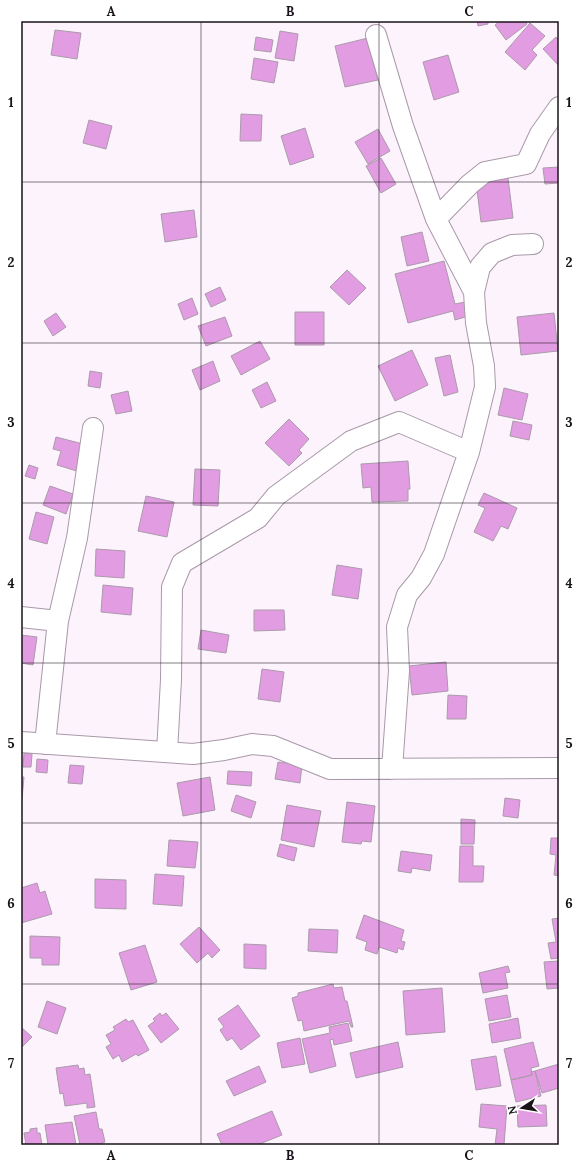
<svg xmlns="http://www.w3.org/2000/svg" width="580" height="1166" font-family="Lora,serif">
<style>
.building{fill:#e29ce1;stroke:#aa9baa}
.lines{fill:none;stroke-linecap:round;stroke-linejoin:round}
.street-casing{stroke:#a899a8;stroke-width:22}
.street{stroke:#fff;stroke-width:20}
.grid{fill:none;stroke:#191319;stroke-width:1;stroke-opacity:0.55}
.neatline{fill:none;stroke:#191319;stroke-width:1.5}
.grid-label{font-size:13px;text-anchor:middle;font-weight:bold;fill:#191319}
</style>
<rect width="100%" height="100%" fill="#fdf3fd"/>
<!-- building -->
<path class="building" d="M 477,21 L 488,21 L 488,24 L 478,26 Z
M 500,21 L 525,21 L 527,24 L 506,40 L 495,25 Z
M 530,23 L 545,36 L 532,50 L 537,55 L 525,70 L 505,52 Z
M 55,30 L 81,33 L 77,59 L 51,55 Z
M 280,31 L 298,34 L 294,61 L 275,58 Z
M 256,37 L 273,40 L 271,52 L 254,50 Z
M 556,37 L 559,40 L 559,66 L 543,49 Z
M 368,38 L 378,80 L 345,87 L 335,46 Z
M 448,55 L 459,92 L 434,100 L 423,62 Z
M 254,58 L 278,62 L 274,83 L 251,79 Z
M 241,114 L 262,115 L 261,141 L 240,141 Z
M 89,120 L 112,126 L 106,149 L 83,143 Z
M 305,128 L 314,157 L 290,165 L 281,136 Z
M 378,129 L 390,151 L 368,164 L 355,142 Z
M 381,158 L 396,184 L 381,193 L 366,166 Z
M 559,167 L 559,183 L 545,184 L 543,168 Z
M 508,178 L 513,218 L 481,222 L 476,182 Z
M 194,210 L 197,237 L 165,242 L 161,214 Z
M 422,232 L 429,261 L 407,266 L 401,237 Z
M 444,261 L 455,304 L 465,302 L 469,316 L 455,320 L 453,311 L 408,323 L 395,274 Z
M 347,270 L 366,288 L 349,305 L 330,287 Z
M 220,287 L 226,300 L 211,307 L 205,294 Z
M 192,298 L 198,314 L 184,320 L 178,304 Z
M 295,312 L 324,312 L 324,345 L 295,345 Z
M 56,313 L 66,327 L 53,336 L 44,321 Z
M 554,313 L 558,351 L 521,355 L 517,317 Z
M 225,317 L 232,336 L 206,346 L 198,326 Z
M 260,341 L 270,359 L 241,375 L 231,356 Z
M 412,350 L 428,385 L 395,401 L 378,366 Z
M 450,355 L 458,392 L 444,396 L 435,358 Z
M 213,361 L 220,381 L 200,390 L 192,370 Z
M 90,371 L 102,373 L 100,388 L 88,386 Z
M 267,382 L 276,401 L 261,408 L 252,390 Z
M 504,388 L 528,394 L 522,420 L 498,415 Z
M 128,391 L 132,411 L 116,414 L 111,395 Z
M 289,419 L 309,439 L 299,450 L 302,453 L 289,466 L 265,443 Z
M 513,421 L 532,425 L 529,440 L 510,436 Z
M 56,437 L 87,445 L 80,472 L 57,465 L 61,451 L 53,449 Z
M 408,461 L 410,489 L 408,489 L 408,501 L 372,502 L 371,487 L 363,488 L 361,464 Z
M 29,465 L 38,468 L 35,479 L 25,476 Z
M 195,469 L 220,470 L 218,506 L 193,505 Z
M 50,486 L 73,494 L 66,514 L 43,505 Z
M 484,493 L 517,508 L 508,529 L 501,526 L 493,541 L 474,532 L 485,508 L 478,505 Z
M 146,496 L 174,502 L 167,537 L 138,531 Z
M 36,512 L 54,517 L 47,544 L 29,539 Z
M 96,549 L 125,551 L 124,578 L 95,576 Z
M 337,565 L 362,569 L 358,599 L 332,595 Z
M 103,585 L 133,588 L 131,615 L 101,612 Z
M 254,610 L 284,610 L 285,630 L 254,631 Z
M 201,630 L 229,635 L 226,653 L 198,649 Z
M 21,635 L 37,637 L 33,665 L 21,663 Z
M 446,662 L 448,691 L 412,695 L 409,666 Z
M 262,669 L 284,672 L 280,702 L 258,699 Z
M 448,695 L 467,696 L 466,719 L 447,719 Z
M 24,753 L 32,754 L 31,767 L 23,767 Z
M 37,759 L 48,760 L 47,773 L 36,772 Z
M 278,762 L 302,765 L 300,783 L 275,779 Z
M 70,765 L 84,766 L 82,784 L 68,783 Z
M 228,771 L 252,772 L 251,786 L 227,784 Z
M 21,777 L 24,777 L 22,799 L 21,798 Z
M 210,777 L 215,810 L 183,816 L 177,783 Z
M 236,795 L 256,802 L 251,818 L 231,811 Z
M 505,798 L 520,800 L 518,818 L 503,816 Z
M 347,802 L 375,806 L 371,842 L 362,841 L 361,844 L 342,842 Z
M 287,805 L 321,811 L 314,847 L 281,840 Z
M 461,819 L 475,820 L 474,844 L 461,844 Z
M 551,838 L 559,838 L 559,876 L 554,875 L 556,855 L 550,854 Z
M 169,840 L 198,842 L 195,868 L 167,866 Z
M 280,844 L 297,848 L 294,861 L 277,856 Z
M 460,846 L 473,846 L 473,866 L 484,866 L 483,882 L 459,882 Z
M 401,851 L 432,855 L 430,871 L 412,868 L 411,873 L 398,871 Z
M 155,874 L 184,876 L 182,906 L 153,904 Z
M 95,879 L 126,880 L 126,909 L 95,908 Z
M 37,883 L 40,893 L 45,891 L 52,914 L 21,923 L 21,888 Z
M 364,915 L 404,930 L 401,941 L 405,942 L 403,950 L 398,948 L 397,953 L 379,947 L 377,954 L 365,950 L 367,942 L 356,938 Z
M 559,918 L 559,958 L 551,959 L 548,943 L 556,942 L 552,919 Z
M 199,927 L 220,950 L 212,958 L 208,953 L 197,963 L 180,944 Z
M 309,929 L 338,930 L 337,953 L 308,951 Z
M 30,936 L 60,937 L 59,965 L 42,965 L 42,958 L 30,958 Z
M 244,944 L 266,945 L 266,969 L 244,968 Z
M 145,945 L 157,982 L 131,990 L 119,953 Z
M 559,961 L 559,988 L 547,989 L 544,962 Z
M 508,966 L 510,972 L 505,973 L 508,988 L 483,993 L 479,973 Z
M 333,984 L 334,988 L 342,987 L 345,1001 L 347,1001 L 353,1027 L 351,1027 L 349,1021 L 304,1031 L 302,1020 L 298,1021 L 292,998 L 298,996 L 298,993 Z
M 442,988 L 445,1032 L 406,1035 L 403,991 Z
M 507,995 L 511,1017 L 489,1021 L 485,999 Z
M 47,1001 L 66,1008 L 57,1034 L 38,1027 Z
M 238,1005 L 260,1036 L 241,1050 L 232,1038 L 227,1041 L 220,1030 L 224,1027 L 218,1019 Z
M 160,1013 L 162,1016 L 166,1013 L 179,1029 L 161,1043 L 148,1026 L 155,1021 L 153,1019 Z
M 518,1018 L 521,1038 L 492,1043 L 489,1024 Z
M 126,1019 L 128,1022 L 133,1020 L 149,1050 L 138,1056 L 136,1054 L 122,1062 L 119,1055 L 113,1059 L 106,1047 L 111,1044 L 106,1035 L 115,1030 L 113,1027 Z
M 348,1023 L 352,1041 L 334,1045 L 333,1039 L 330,1040 L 336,1066 L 310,1073 L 302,1039 L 330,1033 L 329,1027 Z
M 21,1027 L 32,1037 L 21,1048 Z
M 300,1038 L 305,1064 L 282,1068 L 277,1043 Z
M 398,1042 L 403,1067 L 356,1078 L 350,1053 Z
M 533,1042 L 539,1066 L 531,1068 L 532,1075 L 511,1080 L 504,1049 Z
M 496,1056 L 501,1086 L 476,1090 L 471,1060 Z
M 559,1064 L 559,1088 L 542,1093 L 535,1071 Z
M 78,1065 L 79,1069 L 84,1068 L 85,1075 L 90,1074 L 95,1107 L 87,1108 L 87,1103 L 65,1106 L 63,1093 L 60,1094 L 56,1068 Z
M 259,1066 L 266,1082 L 234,1096 L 226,1081 Z
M 535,1071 L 541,1096 L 516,1102 L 511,1080 L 532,1075 L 531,1072 Z
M 481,1104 L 507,1106 L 504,1145 L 495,1145 L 497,1129 L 479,1127 Z
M 546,1105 L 547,1126 L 518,1127 L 517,1106 Z
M 272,1111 L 282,1135 L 257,1145 L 222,1145 L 217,1134 Z
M 96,1112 L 99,1129 L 102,1129 L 105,1142 L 101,1143 L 102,1145 L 80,1145 L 74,1116 Z
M 72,1122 L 76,1145 L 48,1145 L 45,1125 Z
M 37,1128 L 37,1133 L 40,1133 L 42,1145 L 26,1145 L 24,1133 L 30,1132 L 30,1129 Z"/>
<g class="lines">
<defs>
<path id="street" d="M 376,35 L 403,126 L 436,219 L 474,292
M 436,219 L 470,184 L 485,172 L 526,164 L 540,134 L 559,107
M 21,617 L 58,621
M 21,742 L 193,754 L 224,750 L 252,744 L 273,746 L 330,769 L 559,768
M 45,744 L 58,621 L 77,538 L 93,428
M 167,752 L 171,680 L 172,587 L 182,563 L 258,518 L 276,496 L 351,441 L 399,422 L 469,452
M 392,769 L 399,671 L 397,627 L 407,595 L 421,578 L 434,554 L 469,452 L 485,387 L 484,366 L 476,323 L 474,292 L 480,267 L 492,253 L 512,245 L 533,244"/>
</defs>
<!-- street casing -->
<use href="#street" class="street-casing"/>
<!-- street -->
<use href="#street" class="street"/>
</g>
<!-- grid -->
<path class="grid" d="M 201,21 L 201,1145M 379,21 L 379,1145M 21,182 L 559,182M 21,343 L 559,343M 21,503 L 559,503M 21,663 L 559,663M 21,823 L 559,823M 21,984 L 559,984"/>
<!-- border -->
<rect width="580" height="1166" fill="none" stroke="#ffffff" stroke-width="44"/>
<!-- north arrow -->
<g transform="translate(522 1108) rotate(258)" stroke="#ffffff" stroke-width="3" paint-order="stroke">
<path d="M0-3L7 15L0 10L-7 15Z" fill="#191319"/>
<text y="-6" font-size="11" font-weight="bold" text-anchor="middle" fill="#191319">N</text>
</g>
<rect x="22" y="22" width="536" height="1122" class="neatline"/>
<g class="grid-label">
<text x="111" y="16">A</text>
<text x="290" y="16">B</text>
<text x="469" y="16">C</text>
<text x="11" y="107">1</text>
<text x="569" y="107">1</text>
<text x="11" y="267">2</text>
<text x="569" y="267">2</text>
<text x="11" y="427">3</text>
<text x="569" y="427">3</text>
<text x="11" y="588">4</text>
<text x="569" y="588">4</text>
<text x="11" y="748">5</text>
<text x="569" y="748">5</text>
<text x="11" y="908">6</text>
<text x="569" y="908">6</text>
<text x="11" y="1068">7</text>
<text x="569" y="1068">7</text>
<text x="111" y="1160">A</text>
<text x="290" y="1160">B</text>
<text x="469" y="1160">C</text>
</g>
</svg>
